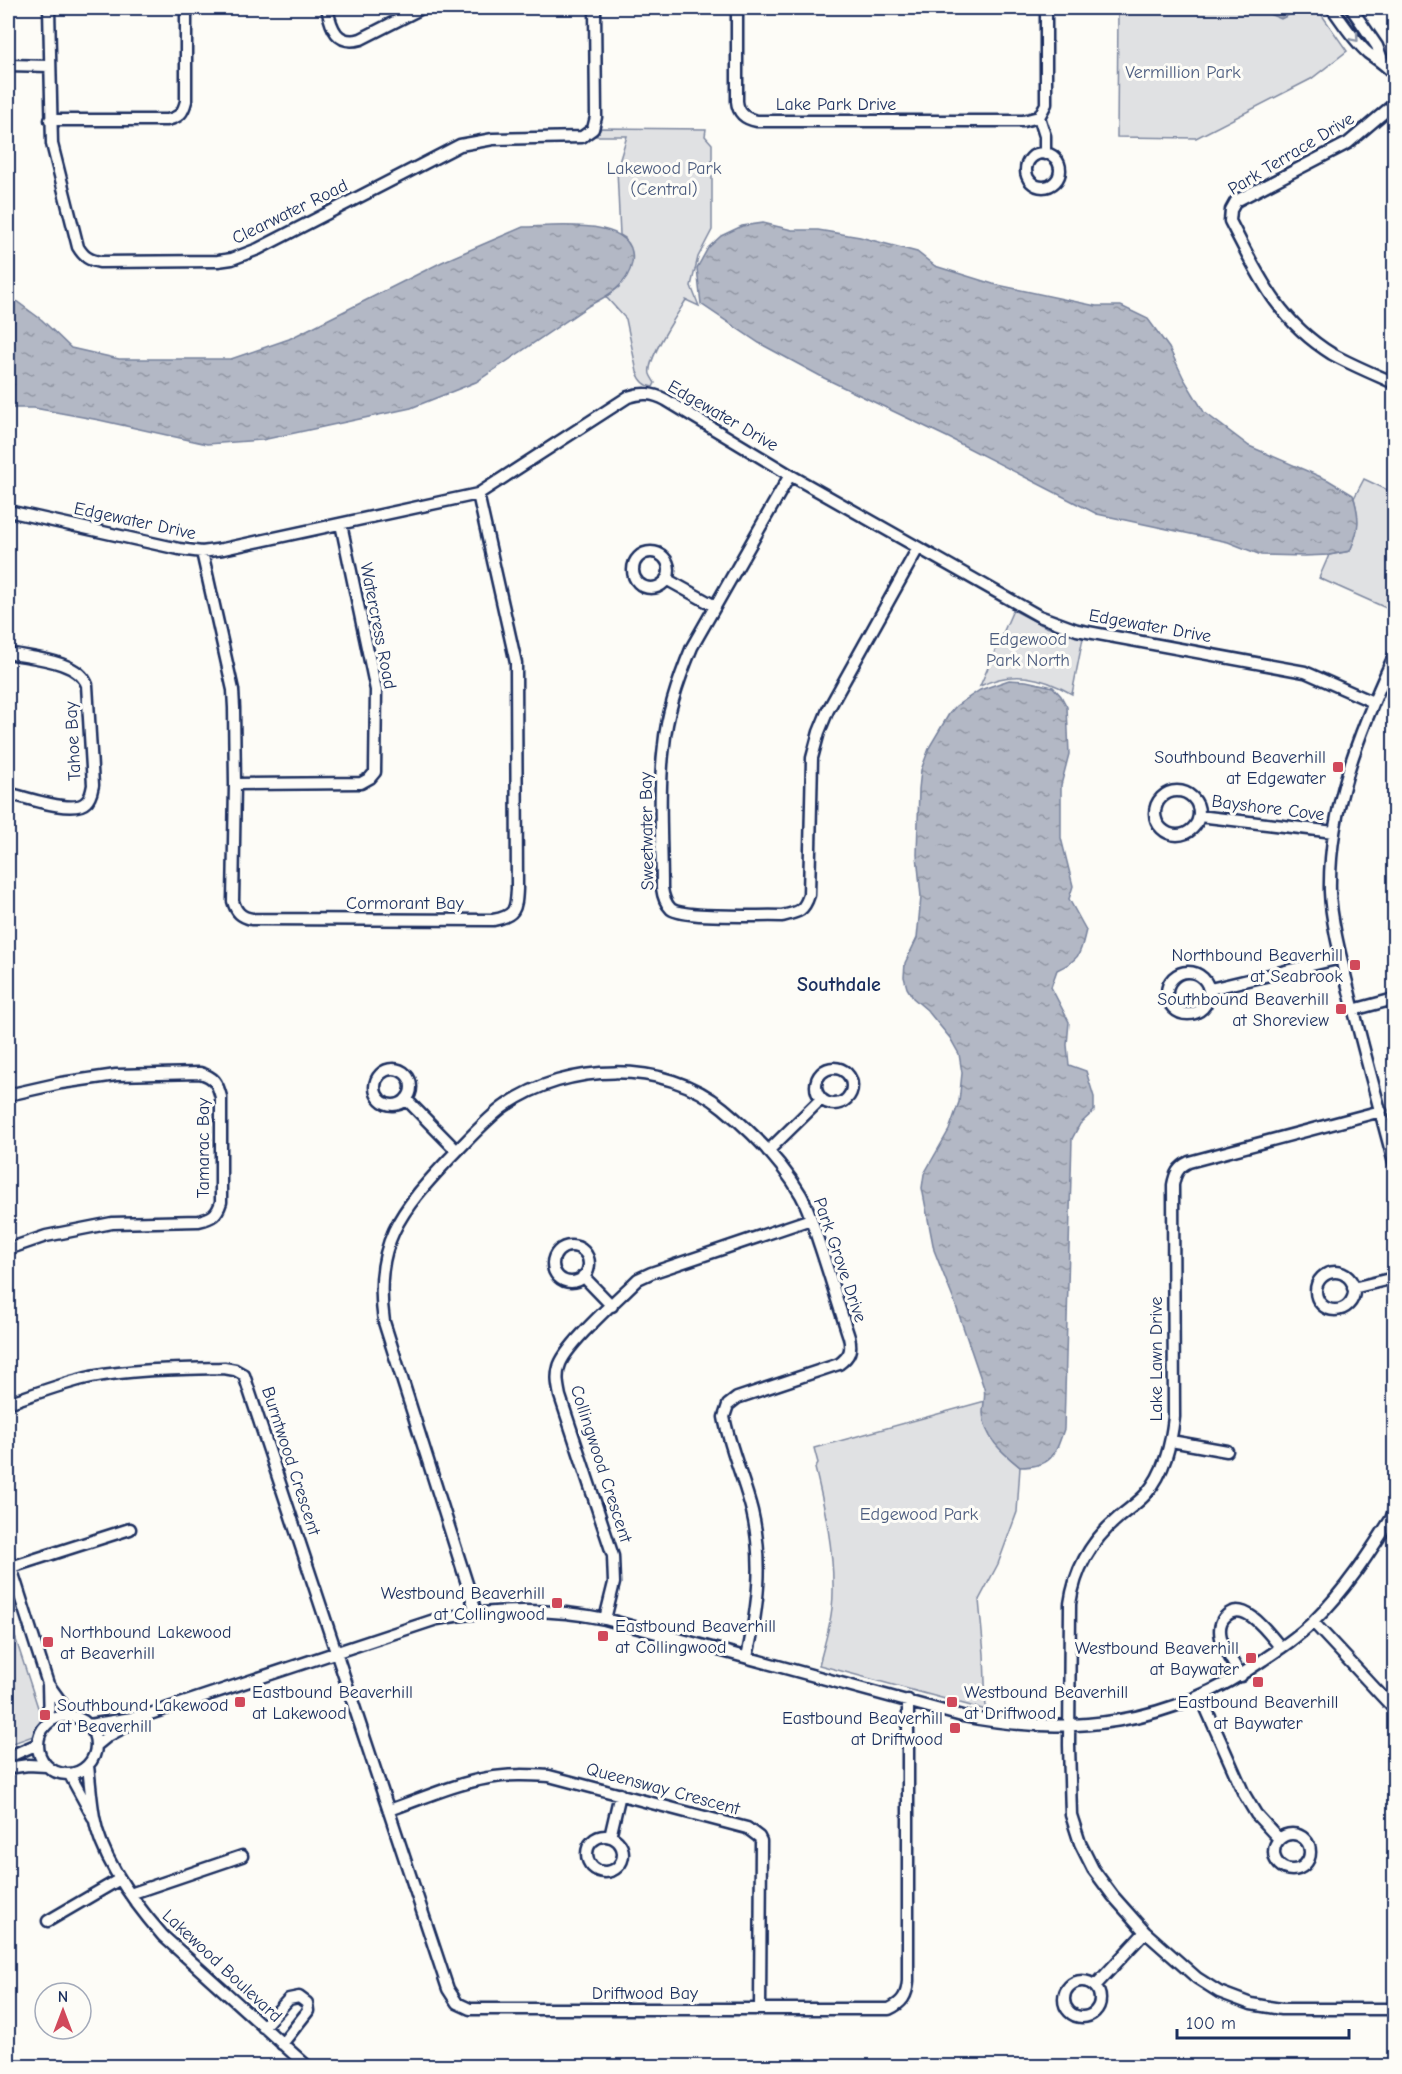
<svg xmlns="http://www.w3.org/2000/svg" width="1402" height="2074" font-family="'Comic Neue',sans-serif">
<style>
.park{fill:#e0e1e3;stroke:#7e88a0;stroke-width:1.5}
.water{fill:url(#water-ripples);stroke:#76819c;stroke-width:1.5}
.lines{fill:none;stroke-linecap:round;stroke-linejoin:round}
.minor-casing{stroke:#1b2f5e;stroke-width:15}
.minor{stroke:#fdfcf7;stroke-width:10}
.oneway{stroke:#8c96aa}
.poi-dot{fill:#d1495b;stroke:#fdfcf7;stroke-width:2}
.labels{text-anchor:middle;dominant-baseline:central;stroke-width:6;stroke-linejoin:round;paint-order:stroke}
.park-label{font-size:18px;fill:#4c5c7f;stroke:#fdfcf7}
.street-label{font-size:18px;fill:#1b2f5e;stroke:#fdfcf7}
.poi-label{font-size:18px;fill:#1b2f5e;stroke:#fdfcf7;text-anchor:end}
.neighbourhood-label{font-size:20px;font-weight:bold;fill:#1b2f5e;stroke:#fdfcf7}
</style>
<defs>
<pattern id="water-ripples" width="26" height="14" patternUnits="userSpaceOnUse" patternTransform="scale(1.5)"><rect width="26" height="14" fill="#b3b8c5"/><path d="M2 4q2-2 4 0t4 0M15 11q2-2 4 0t4 0" fill="none" stroke="#9196a3"/></pattern>
</defs>
<rect width="100%" height="100%" fill="#fdfcf7"/>
<filter id="ink" filterUnits="userSpaceOnUse"><feTurbulence type="fractalNoise" baseFrequency=".0167" numOctaves="2"/><feDisplacementMap in="SourceGraphic" scale="12" xChannelSelector="R" yChannelSelector="G"/><feConvolveMatrix kernelMatrix="1 2 1 2 8 2 1 2 1" color-interpolation-filters="sRGB"/></filter>
<g filter="url(#ink)">
<!-- park -->
<path class="park" d="M 1118,8 L 1317,8 L 1347,51 L 1311,79 L 1196,138 L 1117,137 Z
M 601,128 L 706,129 L 705,136 L 712,144 L 712,230 L 698,257 L 691,286 L 699,306 L 686,300 C 678,313 646,360 650,374 C 651,377 653,380 655,383 L 653,387 C 644,386 640,380 637,372 L 626,319 L 606,297 L 619,287 L 625,238 L 620,235 L 617,169 L 627,136 L 596,136 Z
M 1364,479 L 1394,493 L 1393,611 L 1319,578 L 1329,555 L 1350,551 C 1358,531 1360,519 1354,498 Z
M 1013,610 L 1046,627 L 1083,638 L 1072,694 C 1041,676 1013,670 980,686 Z
M 985,1401 C 981,1432 998,1449 1020,1467 L 1017,1512 L 998,1564 L 979,1600 L 984,1654 L 986,1710 L 819,1665 C 825,1642 833,1617 833,1592 C 834,1550 825,1509 815,1468 L 818,1463 L 814,1448 Z
M 8,1615 L 42,1720 L 33,1736 L 8,1745 Z"/>
<!-- water -->
<path class="water" d="M 1267,8 L 1293,8 L 1289,15 L 1281,19 L 1269,14 Z
M 763,223 L 792,230 L 818,230 L 860,237 L 917,252 L 935,266 L 993,284 L 1096,306 L 1121,306 L 1148,319 L 1169,348 L 1184,379 L 1204,412 L 1249,446 L 1328,480 L 1353,495 C 1360,518 1360,528 1350,551 L 1329,555 L 1304,556 L 1261,555 L 1228,542 L 1097,514 L 949,438 L 824,378 L 759,343 L 701,304 L 697,268 L 708,248 L 721,236 L 742,226 Z
M 523,227 C 552,227 640,215 632,263 C 628,285 608,296 590,305 L 476,382 L 411,408 L 262,440 L 207,444 L 99,420 L 34,408 L 8,408 L 8,295 L 42,320 L 71,348 L 119,359 L 231,359 L 289,339 L 442,262 Z
M 1009,680 L 1026,681 L 1053,687 L 1061,696 L 1067,707 L 1069,754 L 1061,785 L 1061,838 L 1073,886 L 1069,899 L 1086,930 C 1080,954 1081,959 1057,970 L 1051,987 L 1069,1022 L 1067,1045 L 1069,1065 L 1086,1071 L 1094,1097 L 1094,1111 L 1080,1124 L 1072,1139 L 1064,1429 C 1055,1456 1051,1467 1020,1467 C 1003,1453 984,1438 983,1413 C 983,1404 986,1397 984,1388 L 956,1306 L 934,1250 L 922,1188 L 924,1174 L 949,1130 L 959,1102 L 962,1073 L 959,1054 L 950,1038 L 927,1010 L 913,998 L 907,988 L 904,977 L 905,963 L 917,938 L 921,897 L 917,855 L 919,789 L 921,770 L 930,746 L 949,714 L 956,706 L 980,690 Z"/>
<g class="lines">
<defs>
<path id="minor" d="M 49,8 L 52,144 L 78,247 C 84,257 89,260 100,262 L 218,261 L 232,259 L 258,249 L 460,145 L 493,139 L 582,137 L 593,129 L 596,117 L 595,8
M 327,8 C 331,28 337,46 361,39 L 422,8
M 737,8 L 737,101 C 738,113 745,119 757,121 L 1023,121 L 1039,117 L 1046,104 L 1046,8
M 1332,8 C 1343,23 1354,41 1368,53 C 1378,60 1386,65 1394,74
M 1351,8 L 1377,46 L 1383,62
M 8,65 L 50,66
M 1394,104 L 1348,143 L 1236,201 L 1231,210 L 1230,221 C 1258,275 1278,321 1332,354 C 1352,365 1374,374 1394,383
M 1039,117 L 1045,136 L 1045,154
M 50,120 L 167,120 C 180,117 183,113 186,101 L 186,8
M1026 170a17 17 0 1 1 34 0a17 17 0 1 1-34 0Z
M 790,475 L 692,647 C 679,678 667,711 664,745 C 658,792 662,841 662,888 C 663,896 665,903 671,909 C 684,919 762,915 782,916 C 799,912 804,911 809,895 L 812,758 L 819,732 L 828,710 L 918,548
M 8,511 L 179,549 L 202,552 L 223,549 L 478,494 L 628,397 C 642,392 653,393 666,400 L 790,475 L 1039,616 L 1077,630 L 1305,672 L 1373,702
M 202,552 L 233,690 L 234,708 L 235,784 L 233,901 C 236,912 241,917 252,919 L 493,920 C 515,916 516,910 517,889 L 516,663 L 478,494
M633 570a18 18 0 1 1 36 0a18 18 0 1 1-36 0Z
M 666,579 L 715,606
M 8,653 C 31,658 78,660 87,685 L 93,785 C 92,790 91,798 86,802 C 74,815 24,797 8,793
M 1394,656 C 1360,730 1328,809 1330,892 C 1331,921 1342,962 1349,991 C 1363,1048 1379,1106 1394,1163
M 235,784 L 361,783 L 370,778 L 375,772 L 376,690 L 341,524
M1155 813a22 22 0 1 1 44 0a22 22 0 1 1-44 0Z
M 1199,816 L 1334,832
M1167 993a21 21 0 1 1 42 0a21 21 0 1 1-42 0Z
M 1210,989 L 1341,958
M 1353,1010 L 1394,999
M816 1086a18 18 0 1 1 36 0a18 18 0 1 1-36 0Z
M375 1087a18 18 0 1 1 36 0a18 18 0 1 1-36 0Z
M 8,1095 L 61,1083 L 116,1075 L 200,1073 C 214,1077 217,1082 221,1097 L 221,1202 C 217,1215 212,1218 199,1221 L 112,1223 L 46,1236 L 8,1249
M 406,1099 L 457,1151
M 1381,1111 L 1189,1162 C 1178,1167 1175,1174 1173,1185 L 1174,1417 C 1171,1444 1165,1472 1146,1494 C 1138,1503 1127,1510 1118,1518 C 1091,1541 1075,1568 1070,1604 L 1069,1745 L 1071,1815 L 1080,1843 L 1093,1869 L 1113,1896 L 1145,1932 L 1197,1978 L 1219,1992 L 1251,2004 L 1281,2009 L 1394,2009
M 768,1151 L 821,1099
M553 1264a18 18 0 1 1 36 0a18 18 0 1 1-36 0Z
M1316 1291a19 19 0 1 1 38 0a19 19 0 1 1-38 0Z
M 583,1276 L 612,1306
M 1353,1288 L 1394,1278
M 8,1403 C 35,1394 63,1383 91,1377 C 135,1369 179,1369 224,1368 L 235,1370 L 244,1375 L 448,1989 L 457,2003 L 470,2009 L 889,2009 C 902,2003 907,1996 908,1981 L 908,1700
M 1171,1441 L 1227,1451
M 8,1558 L 48,1684 L 49,1722
M 11,1567 L 130,1529
M 476,1612 L 384,1322 C 373,1244 400,1211 450,1158 C 465,1143 489,1116 506,1105 C 567,1063 664,1059 723,1108 C 752,1132 782,1162 801,1195 C 810,1211 814,1229 820,1246 C 830,1276 839,1307 849,1337 C 852,1350 850,1356 839,1364 L 737,1398 L 728,1405 L 724,1417 C 730,1449 744,1479 752,1511 C 764,1562 758,1607 747,1657
M 605,1619 L 614,1583 L 613,1556 L 560,1396 C 558,1386 556,1377 559,1367 C 564,1346 620,1297 638,1279 L 651,1273 L 811,1219
M 1313,1622 L 1394,1709
M 1241,1676 C 1234,1664 1225,1651 1221,1638 C 1219,1630 1220,1621 1226,1616 C 1245,1598 1270,1635 1281,1648
M 48,1684 L 71,1716
M 1201,1697 L 1244,1794 L 1256,1814 L 1279,1839
M38 1745a29 29 0 1 1 58 0a29 29 0 1 1-58 0Z
M 89,1725 L 144,1716 L 437,1619 C 494,1609 548,1607 605,1619 L 962,1716 C 1071,1737 1171,1725 1263,1660 C 1281,1648 1299,1636 1314,1621 C 1345,1591 1368,1555 1391,1519 L 1394,1510
M 97,1745 L 108,1736 L 136,1721
M 8,1757 L 38,1744
M 88,1766 C 90,1783 91,1800 94,1817 C 101,1858 136,1905 163,1936 L 307,2066
M 8,1768 L 28,1765 L 46,1766
M 70,1775 L 93,1817
M 389,1810 C 421,1799 454,1784 488,1778 C 508,1774 529,1775 549,1776 L 747,1828 L 759,1837 L 761,1841 L 760,2009
M1274 1852a18 18 0 1 1 36 0a18 18 0 1 1-36 0Z
M587 1854a18 18 0 1 1 36 0a18 18 0 1 1-36 0Z
M 610,1837 L 620,1794
M 130,1894 L 242,1856
M 48,1921 L 120,1879
M1064 1999a18 18 0 1 1 36 0a18 18 0 1 1-36 0Z
M 1095,1986 L 1145,1932
M 263,2027 L 289,1999 L 299,1997 L 307,2003 L 308,2011 L 282,2044"/>
</defs>
<!-- minor casing -->
<use href="#minor" class="minor-casing"/>
<!-- minor -->
<use href="#minor" class="minor"/>
</g>
<!-- one-way arrows -->
<defs><path id="oneway-chevron" d="M-2-3.5L2.5 0L-2 3.5" fill="none" stroke-width="1.6" stroke-linecap="round" stroke-linejoin="round" transform="scale(1.5)"/></defs>
<use class="oneway" href="#oneway-chevron" transform="translate(1355 38) rotate(49)"/>
</g>
<!-- markers -->
<g class="poi-dot">
<rect x="1332" y="761" width="12" height="12" rx="3"/>
<rect x="1349" y="959" width="12" height="12" rx="3"/>
<rect x="1335" y="1003" width="12" height="12" rx="3"/>
<rect x="551" y="1597" width="12" height="12" rx="3"/>
<rect x="597" y="1630" width="12" height="12" rx="3"/>
<rect x="42" y="1636" width="12" height="12" rx="3"/>
<rect x="1245" y="1652" width="12" height="12" rx="3"/>
<rect x="1252" y="1676" width="12" height="12" rx="3"/>
<rect x="234" y="1696" width="12" height="12" rx="3"/>
<rect x="946" y="1696" width="12" height="12" rx="3"/>
<rect x="39" y="1709" width="12" height="12" rx="3"/>
<rect x="949" y="1722" width="12" height="12" rx="3"/>
</g>
<g class="labels">
<!-- park labels -->
<g class="park-label">
<text x="1183" y="72">Vermillion Park</text>
<text x="664" y="168">Lakewood Park<tspan x="664" dy="21">(Central)</tspan></text>
<text x="1028" y="639">Edgewood<tspan x="1028" dy="21">Park North</tspan></text>
<text x="919" y="1514">Edgewood Park</text>
</g>
<!-- street labels -->
<g class="street-label">
<text x="836" y="104">Lake Park Drive</text>
<text transform="translate(1291 154) rotate(-31)">Park Terrace Drive</text>
<text transform="translate(290 212) rotate(-26)">Clearwater Road</text>
<text transform="translate(723 416) rotate(30)">Edgewater Drive</text>
<text transform="translate(135 521) rotate(12)">Edgewater Drive</text>
<text transform="translate(378 626) rotate(79)">Watercress Road</text>
<text transform="translate(1150 626) rotate(10)">Edgewater Drive</text>
<text transform="translate(73 741) rotate(-93)">Tahoe Bay</text>
<text transform="translate(1268 808) rotate(7)">Bayshore Cove</text>
<text transform="translate(647 831) rotate(-91)">Sweetwater Bay</text>
<text x="405" y="903">Cormorant Bay</text>
<text transform="translate(203 1148) rotate(-90)">Tamarac Bay</text>
<text transform="translate(840 1260) rotate(71)">Park Grove Drive</text>
<text transform="translate(1156 1359) rotate(-90)">Lake Lawn Drive</text>
<text transform="translate(291 1461) rotate(72)">Burntwood Crescent</text>
<text transform="translate(601 1464) rotate(72)">Collingwood Crescent</text>
<text transform="translate(663 1789) rotate(15)">Queensway Crescent</text>
<text transform="translate(222 1966) rotate(43)">Lakewood Boulevard</text>
<text x="645" y="1993">Driftwood Bay</text>
</g>
<!-- poi labels -->
<g class="poi-label">
<text x="1326" y="757">Southbound Beaverhill<tspan x="1326" dy="21">at Edgewater</tspan></text>
<text x="1343" y="955">Northbound Beaverhill<tspan x="1343" dy="21">at Seabrook</tspan></text>
<text x="1329" y="999">Southbound Beaverhill<tspan x="1329" dy="21">at Shoreview</tspan></text>
<text x="545" y="1593">Westbound Beaverhill<tspan x="545" dy="21">at Collingwood</tspan></text>
<text x="615" y="1626" text-anchor="start">Eastbound Beaverhill<tspan x="615" dy="21">at Collingwood</tspan></text>
<text x="60" y="1632" text-anchor="start">Northbound Lakewood<tspan x="60" dy="21">at Beaverhill</tspan></text>
<text x="1239" y="1648">Westbound Beaverhill<tspan x="1239" dy="21">at Baywater</tspan></text>
<text x="252" y="1692" text-anchor="start">Eastbound Beaverhill<tspan x="252" dy="21">at Lakewood</tspan></text>
<text x="964" y="1692" text-anchor="start">Westbound Beaverhill<tspan x="964" dy="21">at Driftwood</tspan></text>
<text x="1258" y="1702" text-anchor="middle">Eastbound Beaverhill<tspan x="1258" dy="21">at Baywater</tspan></text>
<text x="57" y="1705" text-anchor="start">Southbound Lakewood<tspan x="57" dy="21">at Beaverhill</tspan></text>
<text x="943" y="1718">Eastbound Beaverhill<tspan x="943" dy="21">at Driftwood</tspan></text>
</g>
<!-- neighbourhood labels -->
<g class="neighbourhood-label">
<text x="839" y="984">Southdale</text>
</g>
</g>
<!-- margin -->
<rect width="1402" height="2074" fill="none" stroke="#fdfcf7" stroke-width="30"/>
<rect x="15" y="15" width="1372" height="2044" fill="none" stroke="#1b2f5e" stroke-width="2" filter="url(#ink)"/>
<!-- north arrow -->
<g transform="translate(63 2011)"><circle r="28" fill="#fdfcf7" stroke="#a3aaba" stroke-width="1.5"/>
<path d="M0-4.5L10 22L0 15L-10 22Z" fill="#d1495b"/>
<text y="-9" font-size="16" font-weight="bold" text-anchor="middle" fill="#1b2f5e">N</text>
</g>
<!-- scale -->
<path d="M1177 2029v9h172v-9" fill="none" stroke="#1b2f5e" stroke-width="3"/>
<text x="1186" y="2029" font-size="18" fill="#1b2f5e" stroke="#fdfcf7" stroke-width="4.5" paint-order="stroke">100 m</text>
</svg>
